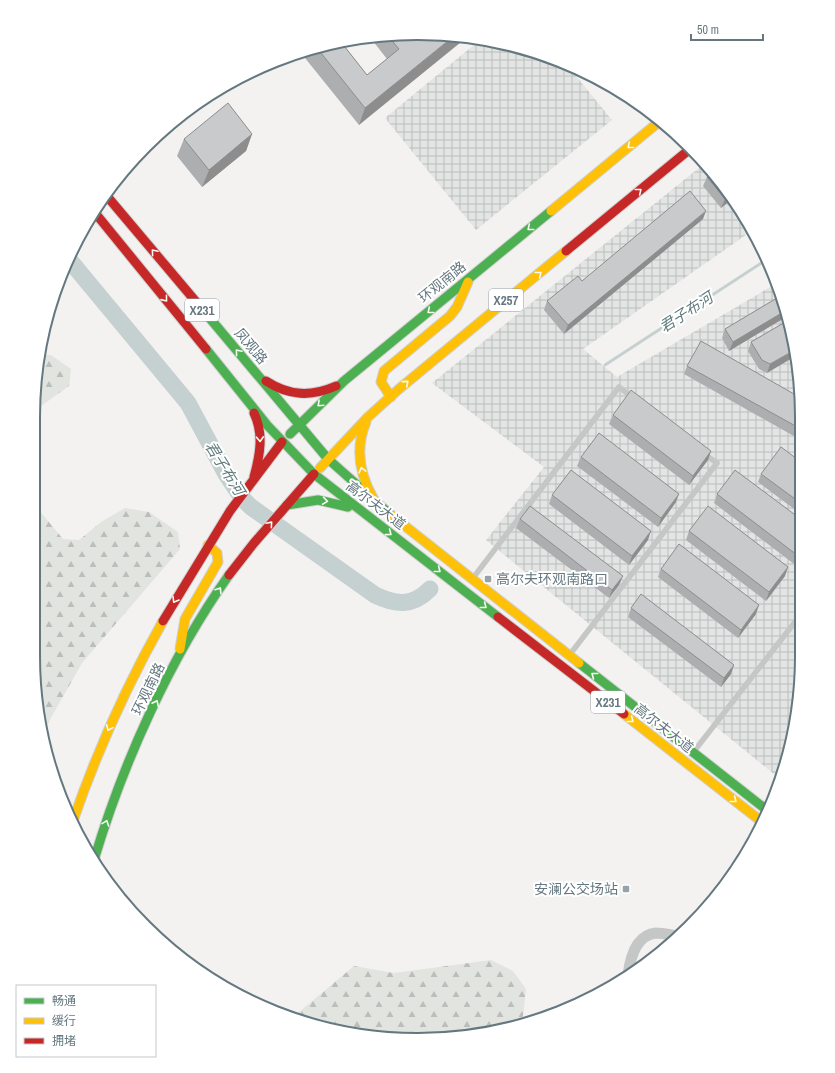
<svg xmlns="http://www.w3.org/2000/svg" width="835" height="1073" font-family="'Archivo Narrow','Noto Sans SC',sans-serif">
<style>
.industrial{fill:url(#industrial-grid)}
.forest{fill:url(#forest-firs)}
.lines{fill:none;stroke-linecap:round;stroke-linejoin:round}
.stream{stroke:#c5d0d0;stroke-width:3}
.river{stroke:#c5d0d0;stroke-width:17}
.fast-casing{stroke:#cecfcf;stroke-width:11}
.slow-casing{stroke:#cecfcf;stroke-width:11}
.jam-casing{stroke:#cecfcf;stroke-width:11}
.lane{stroke:#c5c7c7;stroke-width:5.5}
.street{stroke:#c5c7c7;stroke-width:11}
.fast{stroke:#4caf50;stroke-width:9}
.slow{stroke:#ffc107;stroke-width:9}
.jam{stroke:#c62828;stroke-width:9}
.wall{fill:#adaeaf}
.shaded-wall{fill:#8d8d8e}
.building{fill:#c9cacb;stroke:#8d8d8e}
.oneway{stroke:#f6fbf6}
.poi-dot{fill:#97a3a8;stroke:#fff;stroke-width:1.5}
.labels{text-anchor:middle;dominant-baseline:central;stroke-width:4;stroke-linejoin:round;paint-order:stroke}
.shield{fill:#fff;stroke:#93a0a6;stroke-width:1}
.shield-label{font-size:13px;font-weight:bold;fill:#657880}
.street-label{font-size:14px;fill:#657880;stroke:#fff}
.poi-label{font-size:14px;fill:#657880;stroke:#fff;text-anchor:start}
.water-label{font-size:15px;font-style:italic;fill:#607b7d;stroke:#fff}
.rim{fill:none;stroke:#657880;stroke-width:2}
</style>
<defs>
<pattern id="industrial-grid" width="8" height="8" patternUnits="userSpaceOnUse"><rect width="8" height="8" fill="#e3e4e4"/><path d="M0 4h8M4 0v8" fill="none" stroke="#bcbebe"/></pattern>
<pattern id="forest-firs" width="22" height="20" patternUnits="userSpaceOnUse"><rect width="22" height="20" fill="#e2e4df"/><path d="M5 1l3.5 6h-7zM16 11l3.5 6h-7z" fill="#bbbeba"/></pattern>
</defs>
<rect width="100%" height="100%" fill="#f3f2f1"/>
<!-- industrial -->
<path class="industrial" d="M 480,40 L 517,46 L 567,65 L 612,120 L 476,230 L 385,118 Z
M 705,163 L 753,230 L 583,349 L 617,377 L 777,283 L 782,294 L 801,392 L 802,656 L 795,730 L 780,779 L 486,540 L 544,467 L 432,383 Z"/>
<!-- forest -->
<path class="forest" d="M 41,354 L 51,355 L 71,369 L 69,386 L 34,411 L 34,393 Z
M 33,499 L 43,515 L 63,539 L 79,540 L 101,522 L 125,508 L 149,512 L 178,532 L 180,549 L 82,663 L 43,732 L 33,655 Z
M 491,960 L 513,971 L 526,989 L 523,1016 L 517,1027 L 418,1040 L 318,1027 L 293,1017 L 354,966 L 394,973 Z"/>
<g class="lines">
<!-- stream -->
<path class="stream" d="M 605,365 L 766,260"/>
<!-- river -->
<path class="river" d="M 71,262 L 188,403 L 226,474 L 242,498 L 251,507 L 375,595 C 396,605 412,607 430,589"/>
<defs>
<path id="fast" d="M 208,316 L 328,459 L 391,515
M 206,349 L 267,425 L 314,474 L 498,617
M 290,434 L 344,381 L 551,211
M 287,505 L 318,500 L 348,507
M 579,663 L 768,811
M 94,860 C 123,763 170,658 229,575"/>
<path id="slow" d="M 551,211 L 660,121
M 391,397 L 381,382 L 384,371 L 450,316 L 457,307 L 468,282
M 366,422 C 355,448 359,473 373,498
M 320,468 L 368,417 L 399,389 L 566,251
M 391,515 L 579,663
M 180,649 L 185,619 L 218,562 L 217,553 L 208,545
M 624,714 L 762,822
M 73,821 C 97,751 127,685 163,621"/>
<path id="jam" d="M 106,195 L 208,316
M 96,214 L 206,349
M 566,251 L 690,149
M 266,381 C 289,396 311,397 336,386
M 254,413 C 264,434 260,455 254,477
M 229,575 L 254,543 L 314,474
M 498,617 L 624,714
M 163,621 L 230,511 L 282,442"/>
</defs>
<!-- fast casing -->
<use href="#fast" class="fast-casing"/>
<!-- slow casing -->
<use href="#slow" class="slow-casing"/>
<!-- jam casing -->
<use href="#jam" class="jam-casing"/>
<!-- lane -->
<path class="lane" d="M 473,578 L 619,387 L 633,398
M 571,653 L 717,463 L 704,454
M 695,750 L 802,613"/>
<!-- street -->
<path class="street" d="M 628,975 C 630,959 636,935 656,933 C 662,933 671,935 678,936"/>
<!-- fast -->
<use href="#fast" class="fast"/>
<!-- slow -->
<use href="#slow" class="slow"/>
<!-- jam -->
<use href="#jam" class="jam"/>
</g>
<!-- wall -->
<path class="wall" d="M 442,34 L 359,125 L 305,58 L 307,50 L 341,42 L 367,75 L 387,59 L 369,36 Z
M 252,134 L 246,151 L 202,187 L 177,156 L 184,139 Z
M 713,172 L 732,199 L 721,208 L 703,186 L 707,177 Z
M 703,219 L 564,334 L 544,310 L 547,301 L 582,281 Z
M 782,295 L 786,317 L 729,351 L 722,338 L 725,329 Z
M 787,321 L 767,373 L 759,369 L 748,351 L 751,342 Z
M 687,366 L 801,398 L 801,434 L 799,439 L 684,374 Z
M 613,415 L 711,451 L 708,460 L 689,485 L 609,424 Z
M 581,457 L 676,502 L 658,527 L 577,466 Z
M 801,462 L 802,515 L 758,482 L 761,474 Z
M 717,494 L 802,520 L 802,553 L 794,564 L 714,503 Z
M 552,495 L 648,540 L 629,565 L 549,504 Z
M 520,519 L 619,585 L 609,598 L 516,528 Z
M 689,531 L 785,576 L 766,601 L 686,540 Z
M 661,569 L 756,614 L 738,638 L 658,577 Z
M 631,608 L 731,674 L 721,687 L 628,617 Z
M 802,656 L 800,671 L 795,666 L 798,658 Z"/>
<!-- shaded-wall -->
<path class="shaded-wall" d="M 454,36 L 466,38 L 359,125 L 365,108 Z
M 252,134 L 246,151 L 202,187 L 209,170 Z
M 729,195 L 732,199 L 721,208 L 725,199 Z
M 706,211 L 703,219 L 564,334 L 568,325 Z
M 785,311 L 786,317 L 729,351 L 733,342 Z
M 793,351 L 794,357 L 767,373 L 770,364 Z
M 711,451 L 708,460 L 689,485 L 693,476 Z
M 679,494 L 676,502 L 658,527 L 661,518 Z
M 651,531 L 648,540 L 629,565 L 632,556 Z
M 802,549 L 802,553 L 794,564 L 797,555 Z
M 788,567 L 785,576 L 766,601 L 769,592 Z
M 623,576 L 619,585 L 609,598 L 612,590 Z
M 759,605 L 756,614 L 738,638 L 741,630 Z
M 734,665 L 731,674 L 721,687 L 724,678 Z"/>
<!-- building -->
<path class="building" d="M 442,34 L 454,36 L 365,108 L 317,48 L 341,42 L 367,75 L 399,49 L 388,36 Z
M 228,103 L 252,134 L 209,170 L 184,139 Z
M 713,172 L 729,195 L 725,199 L 707,177 Z
M 690,191 L 706,211 L 568,325 L 547,301 L 578,276 L 582,281 Z
M 782,295 L 785,311 L 733,342 L 725,329 Z
M 787,321 L 793,351 L 770,364 L 762,360 L 751,342 Z
M 701,341 L 801,398 L 801,429 L 687,366 Z
M 631,390 L 711,451 L 693,476 L 613,415 Z
M 599,433 L 679,494 L 661,518 L 581,457 Z
M 781,447 L 801,462 L 802,504 L 761,474 Z
M 571,470 L 651,531 L 632,556 L 552,495 Z
M 735,470 L 802,520 L 802,549 L 797,555 L 717,494 Z
M 530,506 L 623,576 L 612,590 L 520,519 Z
M 708,506 L 788,567 L 769,592 L 689,531 Z
M 679,544 L 759,605 L 741,630 L 661,569 Z
M 641,594 L 734,665 L 724,678 L 631,608 Z
M 802,653 L 802,661 L 798,658 Z"/>
<!-- one-way arrows -->
<defs><path id="oneway-chevron" d="M-2-3.5L2.5 0L-2 3.5" fill="none" stroke-width="1.6" stroke-linecap="round" stroke-linejoin="round"/></defs>
<g class="oneway">
<use href="#oneway-chevron" transform="translate(630 146) rotate(141)"/>
<use href="#oneway-chevron" transform="translate(639 191) rotate(-39)"/>
<use href="#oneway-chevron" transform="translate(530 228) rotate(141)"/>
<use href="#oneway-chevron" transform="translate(154 252) rotate(-130)"/>
<use href="#oneway-chevron" transform="translate(539 274) rotate(-39)"/>
<use href="#oneway-chevron" transform="translate(165 299) rotate(51)"/>
<use href="#oneway-chevron" transform="translate(430 311) rotate(141)"/>
<use href="#oneway-chevron" transform="translate(238 352) rotate(-130)"/>
<use href="#oneway-chevron" transform="translate(406 383) rotate(-41)"/>
<use href="#oneway-chevron" transform="translate(320 404) rotate(137)"/>
<use href="#oneway-chevron" transform="translate(260 439) rotate(87)"/>
<use href="#oneway-chevron" transform="translate(362 470) rotate(-104)"/>
<use href="#oneway-chevron" transform="translate(325 501) rotate(8)"/>
<use href="#oneway-chevron" transform="translate(270 524) rotate(-49)"/>
<use href="#oneway-chevron" transform="translate(389 533) rotate(37)"/>
<use href="#oneway-chevron" transform="translate(438 570) rotate(38)"/>
<use href="#oneway-chevron" transform="translate(219 590) rotate(-57)"/>
<use href="#oneway-chevron" transform="translate(175 600) rotate(121)"/>
<use href="#oneway-chevron" transform="translate(484 606) rotate(38)"/>
<use href="#oneway-chevron" transform="translate(594 675) rotate(-142)"/>
<use href="#oneway-chevron" transform="translate(156 703) rotate(-64)"/>
<use href="#oneway-chevron" transform="translate(631 720) rotate(38)"/>
<use href="#oneway-chevron" transform="translate(109 728) rotate(114)"/>
<use href="#oneway-chevron" transform="translate(734 800) rotate(38)"/>
<use href="#oneway-chevron" transform="translate(106 823) rotate(-70)"/>
</g>
<!-- markers -->
<g class="poi-dot">
<rect x="484" y="575" width="8" height="8" rx="2"/>
<rect x="622" y="885" width="8" height="8" rx="2"/>
</g>
<g class="labels">
<!-- shield labels -->
<g class="shield">
<rect x="489" y="289" width="34" height="22" rx="3"/>
<rect x="185" y="299" width="34" height="22" rx="3"/>
<rect x="591" y="691" width="34" height="22" rx="3"/>
</g>
<g class="shield-label">
<text x="506" y="300">X257</text>
<text x="202" y="310">X231</text>
<text x="608" y="702">X231</text>
</g>
<!-- street labels -->
<g class="street-label">
<text transform="translate(442 282) rotate(-39)">环观南路</text>
<text transform="translate(251 346) rotate(50)">凤观路</text>
<text transform="translate(376 505) rotate(37)">高尔夫大道</text>
<text transform="translate(148 689) rotate(-64)">环观南路</text>
<text transform="translate(664 728) rotate(38)">高尔夫大道</text>
</g>
<!-- poi labels -->
<g class="poi-label">
<text x="496" y="579">高尔夫环观南路口</text>
<text x="618" y="889" text-anchor="end">安澜公交场站</text>
</g>
<!-- water labels -->
<g class="water-label">
<text transform="translate(686 312) rotate(-33)">君子布河</text>
<text transform="translate(225 468) rotate(58)">君子布河</text>
</g>
</g>
<!-- crop -->
<path d="M0 0H835V1073H0ZM417 40H418A377 377 0 0 1 795 417V656A377 377 0 0 1 418 1033H417A377 377 0 0 1 40 656V417A377 377 0 0 1 417 40Z" fill="#fff" fill-rule="evenodd"/>
<path class="rim" d="M417 40H418A377 377 0 0 1 795 417V656A377 377 0 0 1 418 1033H417A377 377 0 0 1 40 656V417A377 377 0 0 1 417 40Z"/>
<!-- legend -->
<rect x="16" y="985" width="140" height="72" fill="#ffffff" stroke="#c1c9cc"/>
<rect x="24" y="998" width="20" height="6" fill="#4caf50" stroke="#c1c9cc"/>
<text x="52" y="1005" font-size="12" fill="#657880">畅通</text>
<rect x="24" y="1018" width="20" height="6" fill="#ffc107" stroke="#c1c9cc"/>
<text x="52" y="1025" font-size="12" fill="#657880">缓行</text>
<rect x="24" y="1038" width="20" height="6" fill="#c62828" stroke="#c1c9cc"/>
<text x="52" y="1045" font-size="12" fill="#657880">拥堵</text>
<!-- scale -->
<path d="M691 34v6h72v-6" fill="none" stroke="#657880" stroke-width="2"/>
<text x="697" y="34" font-size="12" fill="#657880" stroke="#ffffff" stroke-width="3" paint-order="stroke">50 m</text>
</svg>
